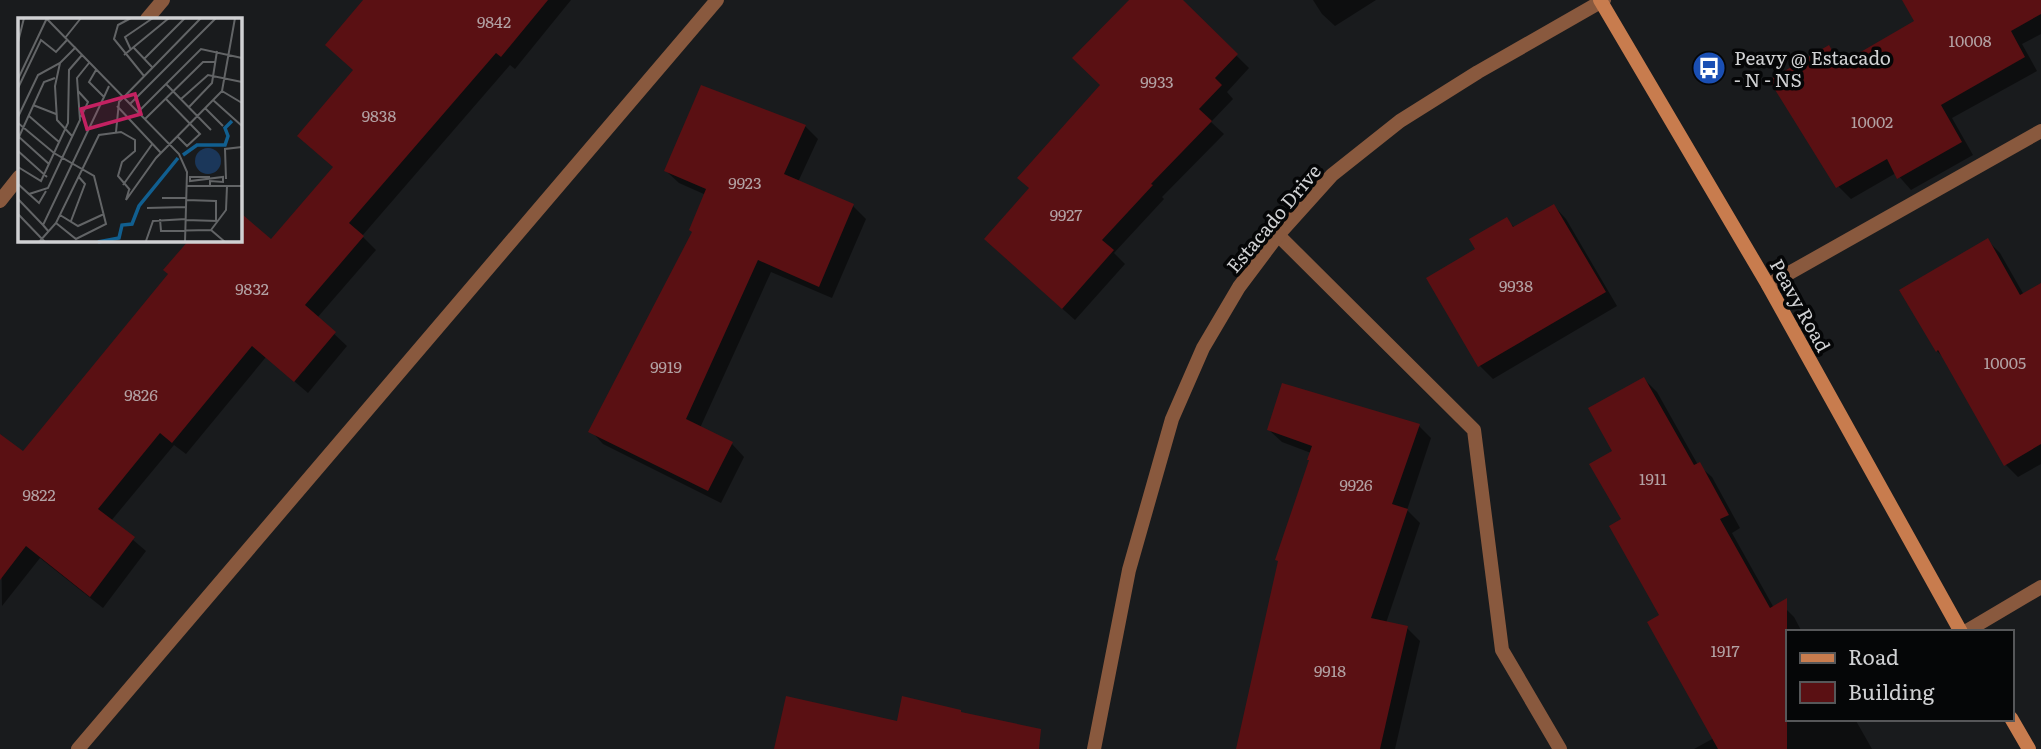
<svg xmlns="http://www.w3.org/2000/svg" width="2041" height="749" font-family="Literata,serif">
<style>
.shadow{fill:#0007}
.building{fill:#5a1013}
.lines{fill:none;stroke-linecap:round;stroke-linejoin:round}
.lane{stroke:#89593e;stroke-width:14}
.street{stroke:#89593e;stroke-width:14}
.secondary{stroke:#c87c4e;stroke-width:14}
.labels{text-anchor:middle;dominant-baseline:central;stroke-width:7;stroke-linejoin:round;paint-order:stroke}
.number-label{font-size:16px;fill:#b2a1a3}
.poi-label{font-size:19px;fill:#d0d1d3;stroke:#050607;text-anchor:start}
.street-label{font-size:19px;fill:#d0d1d3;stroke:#050607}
.inset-river{fill:none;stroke:#115f90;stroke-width:3.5}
.inset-road{fill:none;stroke:#626466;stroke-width:2}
.view{fill:#c32161;fill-opacity:0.15;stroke:#c32161;stroke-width:3.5}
.inset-edge{fill:none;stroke:#d0d1d3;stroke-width:3.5}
</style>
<rect width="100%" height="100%" fill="#191b1d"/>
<!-- shadow -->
<path class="shadow" d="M 366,0 L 571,0 L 515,69 L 510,65 L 362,236 L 376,250 L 317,318 L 347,346 L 308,393 L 266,357 L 186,454 L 174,445 L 111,521 L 146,551 L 103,608 L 40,558 L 2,606 L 0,453 L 23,454 L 170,275 L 165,270 L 191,240 L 200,243 L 203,240 L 240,240 L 240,220 L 243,217 L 271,241 L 335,168 L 355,71 Z
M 1131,0 L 1180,0 L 1249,68 L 1227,92 L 1233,99 L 1211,122 L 1224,134 L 1162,197 L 1164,199 L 1114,253 L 1125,264 L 1075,320 L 999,252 L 1031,189 L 1102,85 Z
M 1313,0 L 1376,0 L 1335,26 L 1322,14 Z
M 1904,0 L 2041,0 L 2041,34 L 2022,44 L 2037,71 L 1952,118 L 1973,155 L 1911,190 L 1896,173 L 1851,199 L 1838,186 L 1828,47 L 1843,64 L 1916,22 Z
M 805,126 L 818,139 L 798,182 L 853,206 L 866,219 L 832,298 L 771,272 L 700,428 L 732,444 L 744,457 L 721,503 L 603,444 L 591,431 L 694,233 L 706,195 L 679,183 L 666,171 Z
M 1554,206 L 1566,219 L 1617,306 L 1493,379 L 1480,366 L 1478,250 L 1506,219 L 1515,228 Z
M 1988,241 L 2000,253 L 2024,295 L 2041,296 L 2041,464 L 2018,477 L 2005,464 L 1944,358 L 1937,351 Z
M 1644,379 L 1657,392 L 1698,465 L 1712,477 L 1740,528 L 1732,533 L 1774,608 L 1781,604 L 1794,617 L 1802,632 L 1787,632 L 1787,719 L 1855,719 L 1872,749 L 1694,749 L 1714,738 L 1623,520 L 1614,452 Z
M 1419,426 L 1431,438 L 1407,510 L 1420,523 L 1386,623 L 1407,628 L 1420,641 L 1395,749 L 1238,749 L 1311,453 L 1282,442 L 1269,430 Z"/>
<!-- building -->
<path class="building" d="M 363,0 L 548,0 L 501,57 L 496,53 L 349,223 L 364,236 L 305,305 L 336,332 L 294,382 L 252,346 L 172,443 L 160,433 L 98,509 L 135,537 L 90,597 L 26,546 L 0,580 L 0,434 L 23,451 L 168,274 L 163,270 L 189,240 L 240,240 L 240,218 L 243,215 L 271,239 L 333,167 L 297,136 L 353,70 L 325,45 Z
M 1129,0 L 1183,0 L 1238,54 L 1215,78 L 1222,85 L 1199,109 L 1212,121 L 1151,184 L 1153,185 L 1102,240 L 1114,250 L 1062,309 L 984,239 L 1029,188 L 1017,178 L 1100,85 L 1072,58 Z
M 1902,0 L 2041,0 L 2041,14 L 2011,31 L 2025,57 L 1941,105 L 1962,142 L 1897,179 L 1887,159 L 1836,188 L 1769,80 L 1829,45 L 1840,64 L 1914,21 Z
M 701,85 L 806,125 L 784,174 L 854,204 L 819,287 L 758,260 L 686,419 L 733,442 L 708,491 L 588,432 L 692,232 L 689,230 L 706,189 L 664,171 Z
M 1554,204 L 1606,292 L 1478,367 L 1426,278 L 1475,249 L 1469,239 L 1507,217 L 1513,227 Z
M 1988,238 L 2020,295 L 2041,283 L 2041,444 L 2004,466 L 1938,350 L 1936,352 L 1899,290 Z
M 1644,377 L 1694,465 L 1700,462 L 1729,515 L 1720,519 L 1770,608 L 1787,598 L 1787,749 L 1718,749 L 1647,622 L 1659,615 L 1609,526 L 1621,519 L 1589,464 L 1612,451 L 1588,408 Z
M 1282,383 L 1420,424 L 1392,504 L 1408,509 L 1371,618 L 1408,626 L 1380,749 L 1236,749 L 1278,561 L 1275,560 L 1309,460 L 1307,460 L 1312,446 L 1267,430 Z
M 786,696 L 897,721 L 902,696 L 961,710 L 961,712 L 1041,729 L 1039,749 L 774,749 Z"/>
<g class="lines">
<!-- lane -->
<path class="lane" d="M 1278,235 L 1474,430 L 1502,650 L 1560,749
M 1768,285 L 2041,131
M 78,749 L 717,0"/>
<!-- street -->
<path class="street" d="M 147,19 L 163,0
M 0,201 L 19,177
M 1965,632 L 2041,587
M 1094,749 L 1129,570 L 1172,419 L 1203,348 L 1239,287 L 1278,235 L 1332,175 L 1400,121 L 1478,72 L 1604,0"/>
<!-- secondary -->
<path class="secondary" d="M 1600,0 L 1768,285 L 1961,632
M 2011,718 L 2029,749"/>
</g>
<!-- icons -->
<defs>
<symbol id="bus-disc" viewBox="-11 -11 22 22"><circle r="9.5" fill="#1a4fb4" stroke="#050607"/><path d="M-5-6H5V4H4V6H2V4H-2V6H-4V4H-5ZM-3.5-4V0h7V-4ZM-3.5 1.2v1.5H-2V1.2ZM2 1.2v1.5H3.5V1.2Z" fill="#fff"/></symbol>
</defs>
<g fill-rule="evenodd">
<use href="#bus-disc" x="1690" y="49" width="38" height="38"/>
</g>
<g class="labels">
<!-- number labels -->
<g class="number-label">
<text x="494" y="21">9842</text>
<text x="1970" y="40">10008</text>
<text x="1157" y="81">9933</text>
<text x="379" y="115">9838</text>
<text x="1872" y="121">10002</text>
<text x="745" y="182">9923</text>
<text x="1066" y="214">9927</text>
<text x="1516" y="285">9938</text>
<text x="252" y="288">9832</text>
<text x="2005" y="362">10005</text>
<text x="666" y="366">9919</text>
<text x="141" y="394">9826</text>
<text x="1653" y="478">1911</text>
<text x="1356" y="484">9926</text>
<text x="39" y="494">9822</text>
<text x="1725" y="650">1917</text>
<text x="1330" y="670">9918</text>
</g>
<!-- poi labels -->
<g class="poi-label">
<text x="1734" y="57">Peavy @ Estacado<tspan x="1734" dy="22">- N - NS</tspan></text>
</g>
<!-- street labels -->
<g class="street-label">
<text transform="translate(1273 218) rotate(-50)">Estacado Drive</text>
<text transform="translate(1801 305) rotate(61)">Peavy Road</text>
</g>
</g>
<!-- overview -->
<g transform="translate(18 18)">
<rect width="224" height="224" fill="#191b1d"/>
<path d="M177 143a13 13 0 1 1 26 0a13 13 0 1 1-26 0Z" fill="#1b375a"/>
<path class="inset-river" d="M 165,137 L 179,127 L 207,127 L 210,118 L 207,110 L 214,103M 80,224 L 101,220 L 104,207 L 114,206 L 121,188 L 160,140"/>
<path class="inset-road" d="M 28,0 L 161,136 L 169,154 L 167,224M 113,0 L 100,7 L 96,21 L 126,58M 47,20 L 63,0M 0,24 L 6,0M 116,30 L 134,49M 113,32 L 107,19 L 135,0M 106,37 L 151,0M 126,41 L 167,0M 42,45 L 37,68 L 39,102 L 54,118M 78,52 L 71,64 L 86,79 L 91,68M 0,61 L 29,0M 148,66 L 193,112M 0,70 L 23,22 L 38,34 L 49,22M 60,73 L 70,84 L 63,99M 204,73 L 224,85M 148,81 L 182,116 L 169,128 L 159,118M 163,81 L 190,57 L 224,64M 195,82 L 224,108M 112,86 L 198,0M 15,87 L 38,96M 99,88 L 143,135M 171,89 L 194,65 L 199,33M 187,90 L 205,108M 120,94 L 183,31 L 224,40M 11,98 L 41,124M 0,99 L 20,57 L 42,45 L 58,29M 127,101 L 185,44 L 197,44M 0,105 L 36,135 L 76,158 L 88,206 L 58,221 L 38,205M 98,114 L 101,84 L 183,0M 1,119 L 31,146M 0,121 L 26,64 L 37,60M 0,133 L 29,159M 0,149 L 23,163 L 50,105 L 51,52 L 64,37M 192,159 L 172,159 L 172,163 L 205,159 L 205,164 L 192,163 L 192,168M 208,161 L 207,131 L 224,129M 0,166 L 11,176 L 30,170 L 62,102 L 59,60 L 71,45M 105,167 L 135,125M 168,168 L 224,168M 111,172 L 108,182 L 138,140 L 204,73 L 217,0M 11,176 L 21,185 L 28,173M 144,180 L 169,180M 0,181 L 25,207M 168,182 L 198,183 L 198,202M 129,190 L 168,189M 0,196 L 27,224M 42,197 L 60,208 L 86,196M 142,201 L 143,213 L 193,212 L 207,224M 167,202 L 200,203M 53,203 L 67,166 L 60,158M 193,212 L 208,192 L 209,168M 31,214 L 25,207 L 86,79M 128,223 L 135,203 L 168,201M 21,224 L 38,205 L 81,117 L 103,114 L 117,122 L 117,133 L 104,144 L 100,158 L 112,172"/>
<path class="view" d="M 117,76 L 123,96 L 69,111 L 63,91 Z"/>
<rect width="224" height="224" class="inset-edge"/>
</g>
<!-- legend -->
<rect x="1786" y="630" width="228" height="91" fill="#050607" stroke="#565759" stroke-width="2"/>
<rect x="1800" y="653" width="35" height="10" fill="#c87c4e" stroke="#565759" stroke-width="2"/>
<text x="1848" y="665" font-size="21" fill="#d0d1d3">Road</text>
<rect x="1800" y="682" width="35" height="21" fill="#5a1013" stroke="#565759" stroke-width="2"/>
<text x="1848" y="700" font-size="21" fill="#d0d1d3">Building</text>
</svg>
